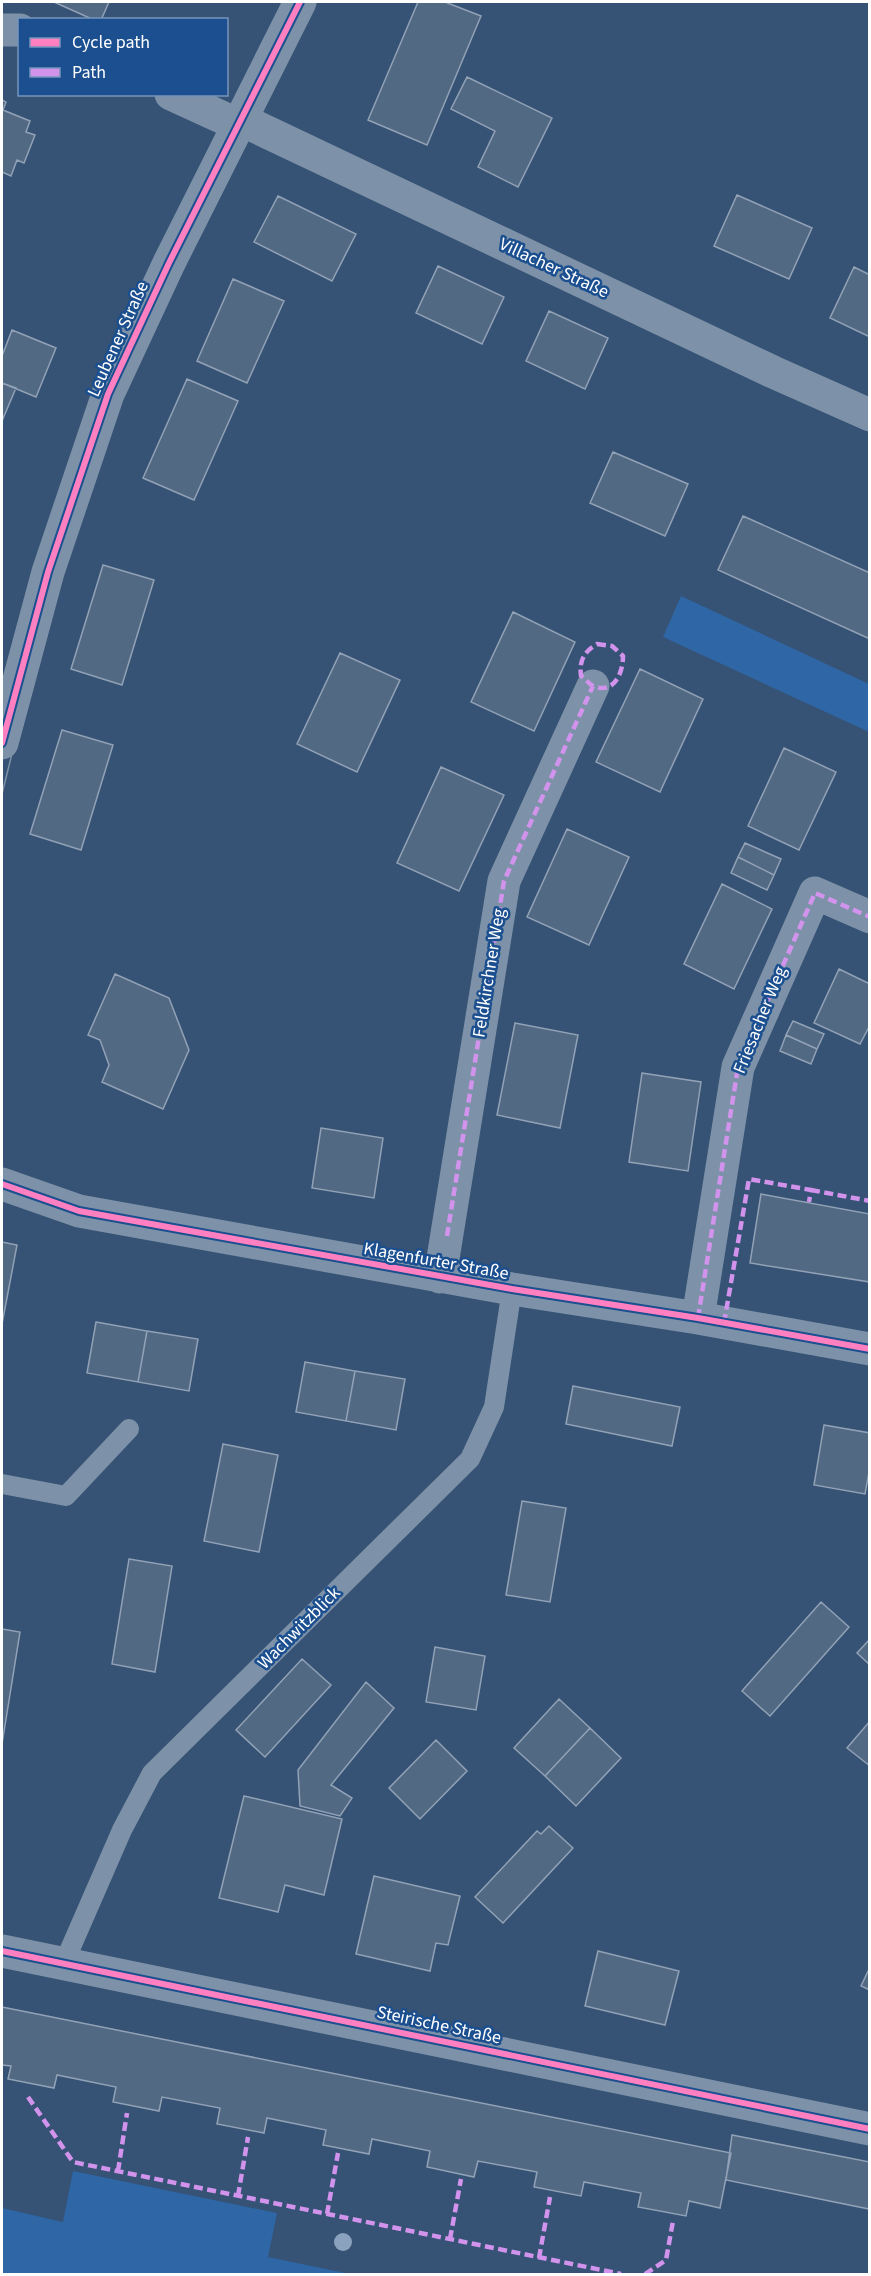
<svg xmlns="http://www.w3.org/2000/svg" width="871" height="2276" font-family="'Source Sans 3',sans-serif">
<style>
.garden{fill:#2f66a5}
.building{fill:#526984;stroke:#92a2b6;stroke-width:1.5}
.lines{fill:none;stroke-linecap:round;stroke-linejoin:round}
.service{stroke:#7d92a8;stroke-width:20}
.minor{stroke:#7d92a8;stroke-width:33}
.tertiary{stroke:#7d92a8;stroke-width:33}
.tram{stroke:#7e92a7;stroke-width:1.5}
.quiet{stroke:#d193ec;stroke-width:4.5;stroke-dasharray:9 4.5;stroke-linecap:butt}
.cycleway-casing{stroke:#1b4f8f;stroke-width:10}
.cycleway{stroke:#ff80c0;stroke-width:6}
.tree{fill:#8aa2be}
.labels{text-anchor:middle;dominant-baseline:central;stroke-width:5;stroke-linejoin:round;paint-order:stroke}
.street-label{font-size:18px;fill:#fff;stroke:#1b4f8f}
</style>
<rect width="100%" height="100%" fill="#365274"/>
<!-- garden -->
<path class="garden" d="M 681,596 L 869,684 L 869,732 L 663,637 Z
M 73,2171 L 277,2213 L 268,2257 L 350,2274 L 2,2274 L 2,2208 L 63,2222 Z"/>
<!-- building -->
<path class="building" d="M 54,2 L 109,2 L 101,20 L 94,20 Z
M 418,2 L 445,2 L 481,16 L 427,145 L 368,120 Z
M 467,77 L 552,118 L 518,187 L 478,167 L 495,131 L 451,109 Z
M 2,100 L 6,102 L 3,110 L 30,121 L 26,132 L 35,135 L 24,163 L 17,160 L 11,176 L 2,172 Z
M 737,195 L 812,228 L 789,279 L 714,246 Z
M 278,196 L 356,234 L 332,281 L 254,242 Z
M 438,266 L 504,297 L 482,344 L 416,313 Z
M 854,267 L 870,275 L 870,337 L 830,318 Z
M 233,279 L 284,301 L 247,383 L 197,361 Z
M 549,311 L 608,338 L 585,389 L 526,361 Z
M 12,330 L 56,348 L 36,397 L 2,383 L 2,356 Z
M 187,379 L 238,401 L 194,500 L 143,478 Z
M 2,383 L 16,388 L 2,421 Z
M 613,452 L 688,484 L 665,536 L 590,503 Z
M 743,516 L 870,573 L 870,639 L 718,570 Z
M 103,565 L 154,580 L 122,685 L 71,669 Z
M 513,612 L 575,642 L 534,731 L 471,702 Z
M 340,653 L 400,680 L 357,772 L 297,744 Z
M 640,669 L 703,699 L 660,792 L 596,762 Z
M 62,730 L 113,745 L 81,850 L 30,834 Z
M 784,748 L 836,772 L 799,850 L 748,826 Z
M 441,767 L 504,795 L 459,891 L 397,863 Z
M 567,829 L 629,857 L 589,945 L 527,917 Z
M 745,843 L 781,859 L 774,875 L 738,857 Z
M 738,857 L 774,875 L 767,890 L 731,873 Z
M 722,884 L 772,909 L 734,989 L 684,964 Z
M 839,969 L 870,984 L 870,1025 L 860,1044 L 814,1023 Z
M 115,974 L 169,998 L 189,1050 L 163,1109 L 102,1082 L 109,1065 L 100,1040 L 88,1035 Z
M 793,1021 L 824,1034 L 817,1049 L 786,1035 Z
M 515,1023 L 578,1035 L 560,1128 L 497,1115 Z
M 786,1035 L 817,1049 L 811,1064 L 780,1051 Z
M 642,1073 L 701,1082 L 688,1171 L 629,1162 Z
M 321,1128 L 383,1138 L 374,1198 L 312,1188 Z
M 761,1194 L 870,1214 L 870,1282 L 750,1263 Z
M 2,1242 L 17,1245 L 2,1324 Z
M 96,1322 L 147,1331 L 138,1382 L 87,1373 Z
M 147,1331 L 198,1339 L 189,1391 L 138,1382 Z
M 305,1362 L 355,1371 L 346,1421 L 296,1412 Z
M 355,1371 L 405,1379 L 396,1430 L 346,1421 Z
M 573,1386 L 680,1407 L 672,1446 L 566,1424 Z
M 824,1425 L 870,1433 L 870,1467 L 865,1494 L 814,1485 Z
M 223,1444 L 278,1455 L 259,1552 L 204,1541 Z
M 522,1501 L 566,1508 L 550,1602 L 506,1595 Z
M 129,1559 L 172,1566 L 155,1672 L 112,1664 Z
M 821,1602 L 849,1627 L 770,1716 L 742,1691 Z
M 2,1629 L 20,1632 L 2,1744 Z
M 870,1639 L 870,1665 L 857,1653 Z
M 435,1647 L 485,1656 L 476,1710 L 426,1702 Z
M 302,1659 L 331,1685 L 265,1757 L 236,1730 Z
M 366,1682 L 394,1708 L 331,1785 L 352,1798 L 340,1816 L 300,1806 L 298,1770 Z
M 559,1699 L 590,1728 L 545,1776 L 514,1748 Z
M 870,1721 L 870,1766 L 847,1748 Z
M 590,1728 L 621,1758 L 576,1806 L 545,1776 Z
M 436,1740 L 467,1771 L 420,1819 L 389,1788 Z
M 244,1796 L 342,1819 L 324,1895 L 285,1885 L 278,1912 L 219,1898 Z
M 549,1826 L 573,1848 L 503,1923 L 475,1897 L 537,1831 L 541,1834 Z
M 374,1876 L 460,1896 L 448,1945 L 436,1943 L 430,1971 L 356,1954 Z
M 598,1951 L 679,1971 L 665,2025 L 585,2006 Z
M 870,1967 L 870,1990 L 861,1986 Z
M 2,2007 L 731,2153 L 720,2208 L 689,2201 L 686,2216 L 638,2207 L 641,2193 L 584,2182 L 581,2196 L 534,2187 L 537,2172 L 478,2161 L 474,2177 L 427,2167 L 430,2151 L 372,2139 L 369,2154 L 323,2145 L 326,2130 L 267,2118 L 264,2133 L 217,2124 L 220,2108 L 162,2097 L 159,2111 L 113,2102 L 116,2087 L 57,2075 L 54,2088 L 8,2079 L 11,2066 L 2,2065 Z
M 732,2135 L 870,2162 L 869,2209 L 726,2180 Z"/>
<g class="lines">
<!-- service -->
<path class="service" d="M 2,1484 L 66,1496 L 129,1429
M 64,1963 L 122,1830 L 152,1773 L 470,1459 L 494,1407 L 512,1289"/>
<!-- minor -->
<path class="minor" d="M 2,30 L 20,30
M 171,94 L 230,121 L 250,124 L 773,372 L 870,415
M 2,1184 L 79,1211 L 512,1289 L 698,1318 L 870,1349
M 440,1277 L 504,881 L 593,686
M 698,1318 L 738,1067 L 815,893 L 870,917
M 2,1951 L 870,2129"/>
<!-- tertiary -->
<path class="tertiary" d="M 2,743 L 48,572 L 108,394 L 169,263 L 300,2"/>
<!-- tram -->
<path class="tram" d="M 2,704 L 39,569 L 98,394 L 161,260 L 290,2
M 2,794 L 55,580 L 116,400 L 189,241 L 311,2"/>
<!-- quiet -->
<path class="quiet" d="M 597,644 L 612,646 L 623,656 C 623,673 614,695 593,686 C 589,684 585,678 581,676 C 579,660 584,652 597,644 Z
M 811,1190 L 870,1201
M 447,1236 L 504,881 L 593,686
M 698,1318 L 738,1067 L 815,893 L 870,917
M 724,1323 L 749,1179 L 811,1190 L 809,1202
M 28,2097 L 73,2162 L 621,2274
M 118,2171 L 127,2113
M 238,2196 L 248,2137
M 327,2214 L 338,2153
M 450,2239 L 461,2179
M 539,2258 L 550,2197
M 645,2274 L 666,2260 L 673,2221"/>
<defs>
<path id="cycleway" d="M 2,743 L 48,572 L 108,394 L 169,263 L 300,2
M 2,1184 L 79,1211 L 512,1289 L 698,1318 L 870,1349
M 2,1951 L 870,2129"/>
</defs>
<!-- cycleway casing -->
<use href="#cycleway" class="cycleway-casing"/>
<!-- cycleway -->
<use href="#cycleway" class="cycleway"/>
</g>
<!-- trees -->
<circle class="tree" cx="343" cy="2242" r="9"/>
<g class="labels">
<!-- street labels -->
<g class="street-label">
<text transform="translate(554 268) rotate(25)">Villacher Straße</text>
<text transform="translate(118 339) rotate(-66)">Leubener Straße</text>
<text transform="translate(489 973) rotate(-81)">Feldkirchner Weg</text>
<text transform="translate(760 1020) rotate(-68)">Friesacher Weg</text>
<text transform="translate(436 1261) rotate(10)">Klagenfurter Straße</text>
<text transform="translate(299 1628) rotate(-45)">Wachwitzblick</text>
<text transform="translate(439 2025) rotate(12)">Steirische Straße</text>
</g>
</g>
<!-- border -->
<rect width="871" height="2276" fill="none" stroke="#ffffff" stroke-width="6"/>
<!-- legend -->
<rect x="18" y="18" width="210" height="78" fill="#1b4f8f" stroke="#7695bc" stroke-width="1.5"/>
<rect x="30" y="38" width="30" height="9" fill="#ff80c0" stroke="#7695bc" stroke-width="1.5"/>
<text x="72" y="48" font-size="18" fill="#ffffff">Cycle path</text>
<rect x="30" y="68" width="30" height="9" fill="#d193ec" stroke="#7695bc" stroke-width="1.5"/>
<text x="72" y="78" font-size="18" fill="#ffffff">Path</text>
</svg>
